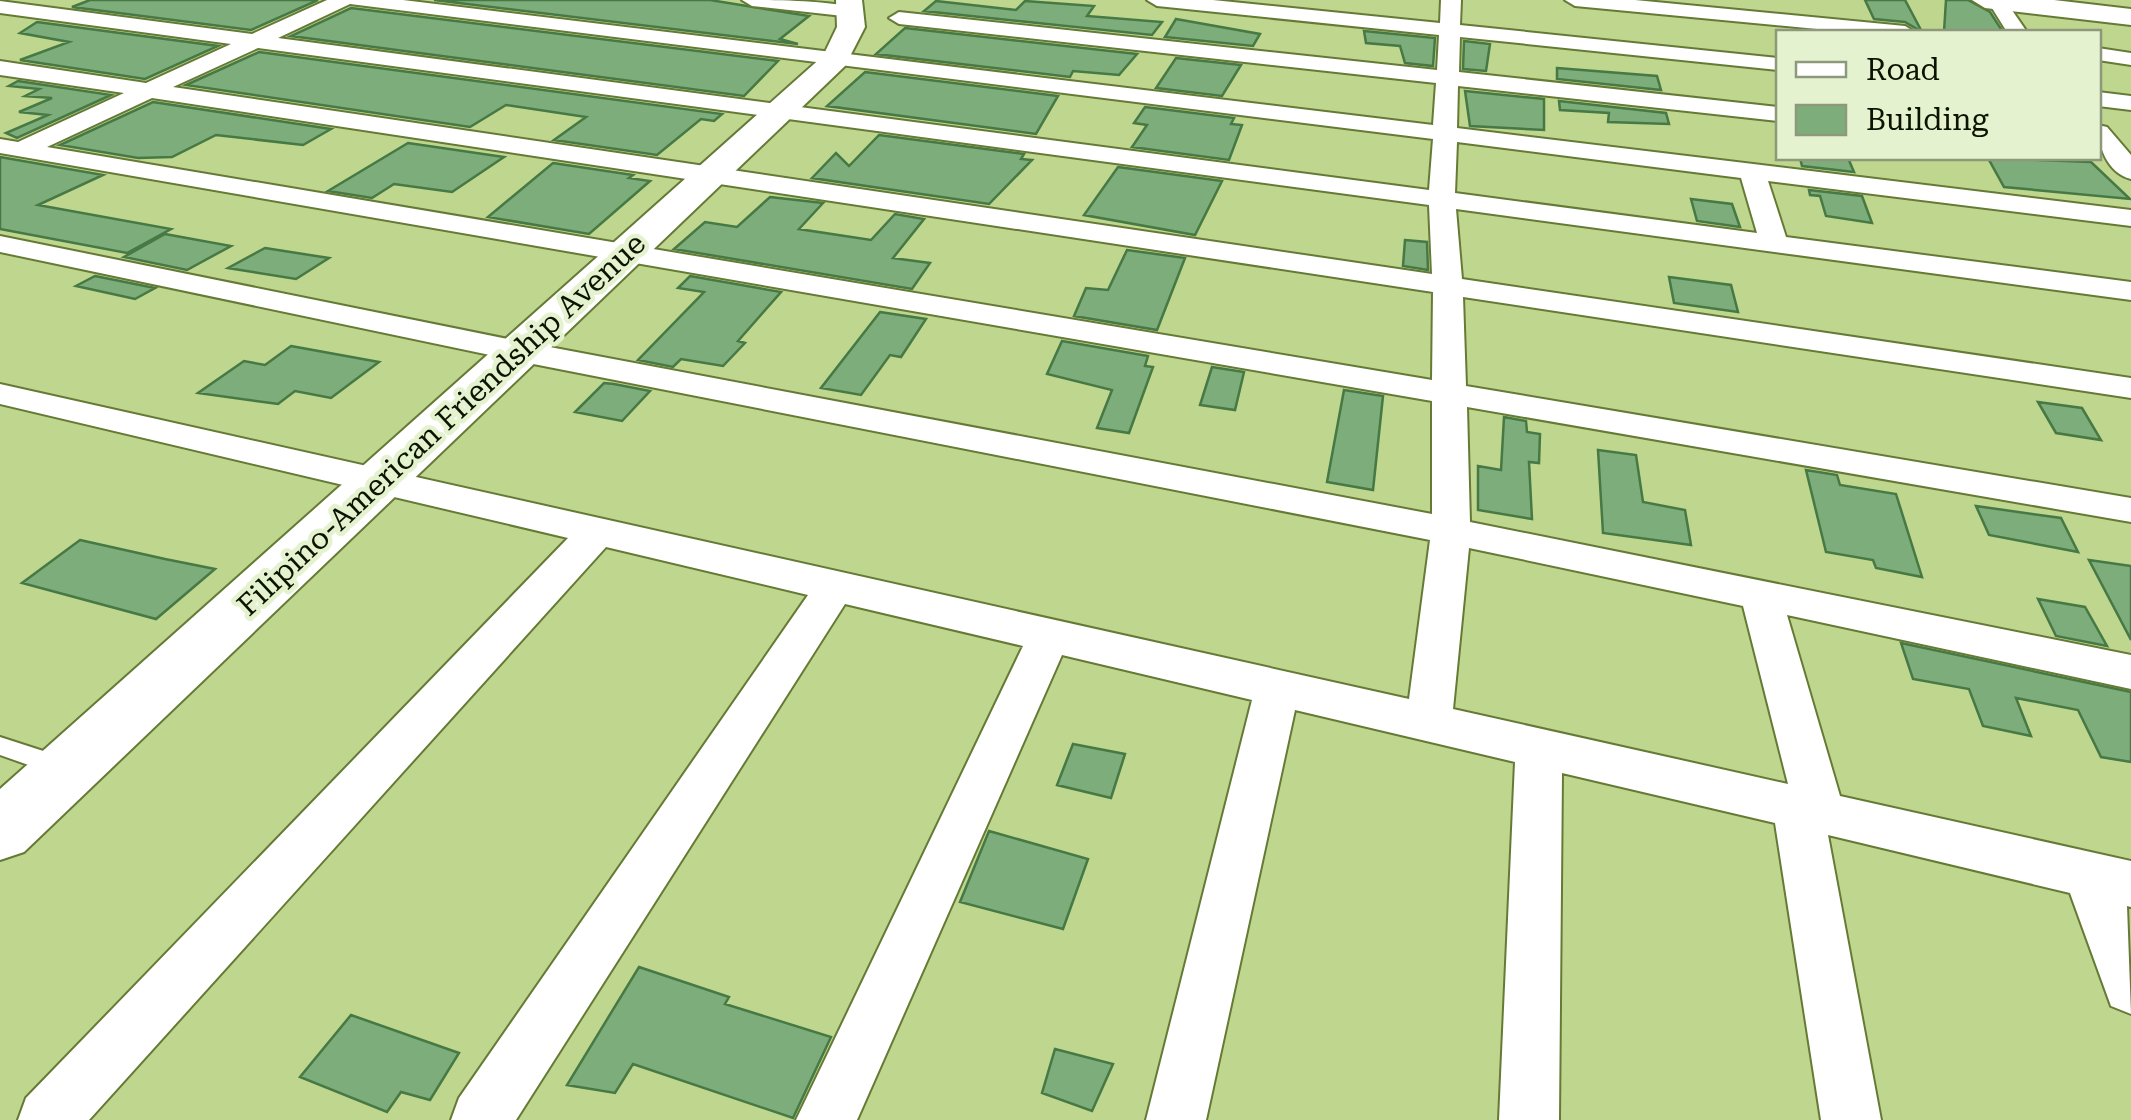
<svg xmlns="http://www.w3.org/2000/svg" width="2131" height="1120" font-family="'Roboto Serif',serif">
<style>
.building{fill:#7dad7a;stroke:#467944;stroke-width:2.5}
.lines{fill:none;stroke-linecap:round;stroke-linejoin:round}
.lane-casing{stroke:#657a35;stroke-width:4}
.street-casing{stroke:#657a35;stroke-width:4}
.primary-casing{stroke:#657a35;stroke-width:4}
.lane{fill:#fff;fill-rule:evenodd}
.street{fill:#fff;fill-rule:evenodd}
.primary{fill:#fff;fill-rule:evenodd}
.labels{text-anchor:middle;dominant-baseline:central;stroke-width:9;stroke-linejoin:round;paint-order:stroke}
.street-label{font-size:30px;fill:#0c1300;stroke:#e5f2cf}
</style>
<rect width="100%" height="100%" fill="#bfd68f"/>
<!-- building -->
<path class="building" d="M 90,0 L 318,0 L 251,30 L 72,7 Z
M 434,0 L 710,0 L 809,16 L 780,39 L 798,44 Z
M 1865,0 L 1905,0 L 1922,32 L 1905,22 L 1874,19 Z
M 1946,0 L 1968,0 L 1990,12 L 2003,32 L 1944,32 Z
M 936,1 L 1016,10 L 1025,1 L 1094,6 L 1087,16 L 1162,22 L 1152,35 L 924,11 Z
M 351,8 L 778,61 L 744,96 L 291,36 Z
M 1176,19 L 1260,34 L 1253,46 L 1165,37 Z
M 37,22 L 218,46 L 145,79 L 20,60 L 69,42 L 20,33 Z
M 905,28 L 1137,54 L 1119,75 L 1073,71 L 1070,77 L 876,54 Z
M 1364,31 L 1435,38 L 1433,66 L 1405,63 L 1400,46 L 1366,43 Z
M 1464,41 L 1490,44 L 1486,71 L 1463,69 Z
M 259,52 L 722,114 L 714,121 L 701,119 L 657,155 L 554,140 L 586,117 L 506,105 L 470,127 L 186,85 Z
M 1176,58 L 1241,65 L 1222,96 L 1156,88 Z
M 1557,68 L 1657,76 L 1661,90 L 1557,79 Z
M 865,72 L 1058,96 L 1036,134 L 827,106 Z
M 18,81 L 111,95 L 17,138 L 6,133 L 48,115 L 19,112 L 52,98 L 25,96 L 39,89 L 9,86 Z
M 1465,91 L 1544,99 L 1544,130 L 1470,126 Z
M 1559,101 L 1666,113 L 1669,124 L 1608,122 L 1609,113 L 1560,110 Z
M 153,102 L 331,129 L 303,145 L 216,135 L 172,157 L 138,158 L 60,145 Z
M 1145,107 L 1234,118 L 1231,124 L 1242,125 L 1229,160 L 1132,147 L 1147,125 L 1134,123 Z
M 879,135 L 1024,154 L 1021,159 L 1032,160 L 989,204 L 812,178 L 836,153 L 849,166 Z
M 408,143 L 504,157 L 452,192 L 394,184 L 372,198 L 328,191 Z
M 0,157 L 103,175 L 38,205 L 171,229 L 127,253 L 0,229 Z
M 1800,158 L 1848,158 L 1854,172 L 1802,166 Z
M 1988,158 L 2091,162 L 2130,199 L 2004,187 Z
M 553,163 L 633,175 L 629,178 L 650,181 L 589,234 L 488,217 Z
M 1118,167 L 1222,181 L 1195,235 L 1084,215 Z
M 1809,190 L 1862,196 L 1872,223 L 1826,216 L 1820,196 L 1810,195 Z
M 770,197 L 823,203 L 799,229 L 871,240 L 895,214 L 924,219 L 893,258 L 930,263 L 912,289 L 674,249 L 705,222 L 737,227 Z
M 1691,199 L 1732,204 L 1740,227 L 1697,221 Z
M 165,234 L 231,246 L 187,270 L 124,257 Z
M 1405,240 L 1427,242 L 1428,270 L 1403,266 Z
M 265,248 L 329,258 L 296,279 L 228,268 Z
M 1127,250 L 1185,258 L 1157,330 L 1074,316 L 1086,288 L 1108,290 Z
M 95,276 L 155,288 L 135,299 L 76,286 Z
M 690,276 L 781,292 L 738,341 L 745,343 L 723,366 L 681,359 L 673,367 L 638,360 L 704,292 L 678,288 Z
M 1669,277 L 1731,285 L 1738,312 L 1674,303 Z
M 880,312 L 926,319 L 901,357 L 890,355 L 861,395 L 821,388 Z
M 1062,341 L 1148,356 L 1145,366 L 1153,367 L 1129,433 L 1097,428 L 1112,390 L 1047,374 Z
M 291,346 L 379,362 L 331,398 L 295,391 L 278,404 L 198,393 L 244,361 L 265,365 Z
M 1212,367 L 1244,372 L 1235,410 L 1200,405 Z
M 604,383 L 614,384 L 650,391 L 622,421 L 575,412 Z
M 1344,390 L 1383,396 L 1373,490 L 1327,482 Z
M 2038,402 L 2082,408 L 2101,440 L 2056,433 Z
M 1504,417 L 1526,421 L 1527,432 L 1540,434 L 1539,463 L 1529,462 L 1532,519 L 1478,510 L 1478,466 L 1501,470 Z
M 1598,450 L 1636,455 L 1643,502 L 1685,510 L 1691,545 L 1603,533 Z
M 1806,470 L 1837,475 L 1840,485 L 1896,494 L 1922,577 L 1876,568 L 1873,560 L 1826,552 Z
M 1976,506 L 2061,518 L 2078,552 L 1989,535 Z
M 80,540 L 165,559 L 215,569 L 156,619 L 22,583 Z
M 2089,560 L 2131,566 L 2131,640 Z
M 2038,599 L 2085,607 L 2107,646 L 2056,636 Z
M 1901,643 L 2131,692 L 2131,762 L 2101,757 L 2078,710 L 2016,698 L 2031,736 L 1983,726 L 1969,689 L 1913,679 Z
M 1073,744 L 1125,754 L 1111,798 L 1057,785 Z
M 989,831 L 1088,859 L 1063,929 L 960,902 Z
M 639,967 L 729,997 L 725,1004 L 831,1037 L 793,1118 L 633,1064 L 615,1093 L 567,1085 Z
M 351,1015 L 459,1053 L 430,1100 L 401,1092 L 387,1112 L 300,1077 Z
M 1055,1049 L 1113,1064 L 1092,1111 L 1042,1093 Z"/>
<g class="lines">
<defs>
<path id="lane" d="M 0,737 L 68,759 L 72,766 L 68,773 L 60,776 L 0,755 Z"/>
<path id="street" d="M 327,0 L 403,0 L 1433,125 L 1436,83 L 899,24 L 889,18 L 899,12 L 1437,70 L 1439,35 L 1157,6 L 1147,0 L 1213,0 L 1440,23 L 1441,0 L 1461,0 L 1460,25 L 1778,58 L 1778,70 L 1460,37 L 1459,72 L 1778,107 L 1778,121 L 1458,86 L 1457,128 L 2131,210 L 2131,226 L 1768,181 L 1786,237 L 2131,282 L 2131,300 L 1456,209 L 1462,279 L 2131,378 L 2131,398 L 1463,297 L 1466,386 L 2131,498 L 2131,522 L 1467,407 L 1470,522 L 2131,655 L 2131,689 L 1787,615 L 1840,796 L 2131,861 L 2131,907 L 2127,906 L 2131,1014 L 2111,1006 L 2070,893 L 1828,835 L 1881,1120 L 1821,1120 L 1775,823 L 1562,773 L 1559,1120 L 1499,1120 L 1515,762 L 1295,710 L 1206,1120 L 1146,1120 L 1252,700 L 1062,655 L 857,1120 L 796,1120 L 1023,646 L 845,604 L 516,1120 L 451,1120 L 459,1098 L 808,595 L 606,547 L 89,1120 L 18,1120 L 26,1098 L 568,538 L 0,404 L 0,384 L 1409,699 L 1430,540 L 518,361 L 0,252 L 0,236 L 518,341 L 1432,514 L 1432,401 L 0,153 L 0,139 L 18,142 L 124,93 L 0,75 L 0,61 L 146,83 L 231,44 L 0,13 L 0,1 L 252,34 ZM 350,4 L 1433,139 L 1429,190 L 278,38 ZM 258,48 L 1429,205 L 1432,274 L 173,87 ZM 152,98 L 1433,292 L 1432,380 L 47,147 ZM 1457,142 L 1741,178 L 1757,233 L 1455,193 ZM 1469,548 L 1743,606 L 1788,784 L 1453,709 Z
M 742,0 C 770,0 842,0 862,11 L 852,17 L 752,6 Z
M 1565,0 L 1635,0 L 1905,26 L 1915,32 L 1848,32 L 1575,6 Z
M 1987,0 L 2005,0 L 2027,32 L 2007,32 Z
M 2098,48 L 2131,53 L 2131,65 L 2098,60 Z
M 2098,92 L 2131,96 L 2131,110 L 2098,106 Z
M 2098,125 L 2107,127 L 2131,155 L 2131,179 C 2107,173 2098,146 2098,125 Z"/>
<path id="primary" d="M 836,0 L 862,0 L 865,27 L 845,66 L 24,852 L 0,860 L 0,789 L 823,56 L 837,27 Z
M 1972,0 L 2054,0 L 2131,9 L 2131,25 L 1985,8 Z"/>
</defs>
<!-- lane casing -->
<use href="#lane" class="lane-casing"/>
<!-- street casing -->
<use href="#street" class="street-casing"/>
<!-- primary casing -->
<use href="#primary" class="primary-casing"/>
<!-- lane -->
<use href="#lane" class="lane"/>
<!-- street -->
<use href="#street" class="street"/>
<!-- primary -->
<use href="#primary" class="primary"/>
</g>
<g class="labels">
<!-- street labels -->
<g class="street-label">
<text transform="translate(441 424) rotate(-43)">Filipino-American Friendship Avenue</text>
</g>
</g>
<!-- legend -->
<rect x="1776" y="30" width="325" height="130" fill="#e5f2cf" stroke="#8e997c" stroke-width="2.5"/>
<rect x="1796" y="62" width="50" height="15" fill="#ffffff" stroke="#8e997c" stroke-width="2.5"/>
<text x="1866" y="80" font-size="30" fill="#0c1300">Road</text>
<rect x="1796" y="105" width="50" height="30" fill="#7dad7a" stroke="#8e997c" stroke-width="2.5"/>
<text x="1866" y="130" font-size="30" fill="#0c1300">Building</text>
</svg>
